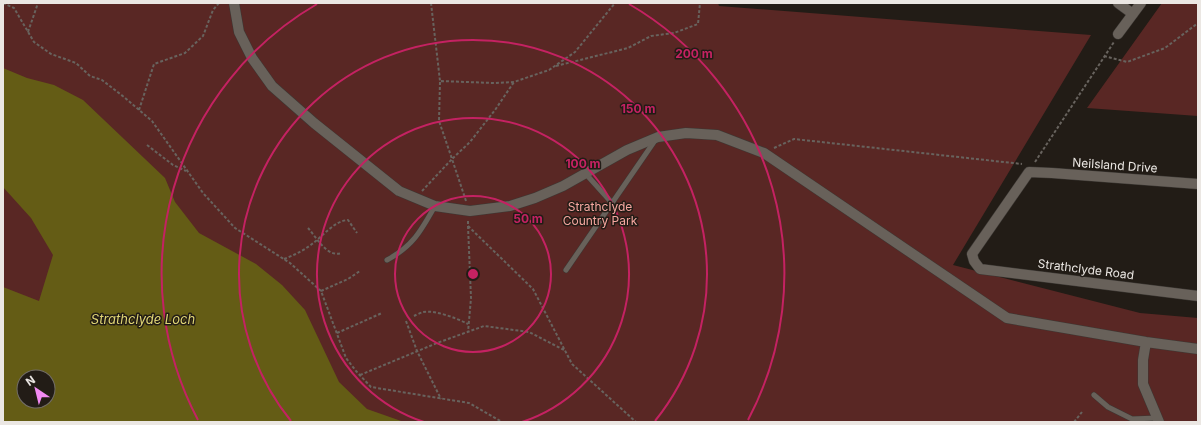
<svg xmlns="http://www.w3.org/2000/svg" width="1201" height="425" font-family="Inter,sans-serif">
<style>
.green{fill:#592724;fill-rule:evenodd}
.water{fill:#645c15;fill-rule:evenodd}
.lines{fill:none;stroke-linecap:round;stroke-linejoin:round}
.lane-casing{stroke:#3c3834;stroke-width:6}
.street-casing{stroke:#3c3834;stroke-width:11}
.path{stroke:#68635e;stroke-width:2;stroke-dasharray:3 2;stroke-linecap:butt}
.lane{stroke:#68615a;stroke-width:5}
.street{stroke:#68615a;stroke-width:10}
.ring{fill:none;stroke:#c42262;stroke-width:2}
.labels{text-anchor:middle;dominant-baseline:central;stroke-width:3;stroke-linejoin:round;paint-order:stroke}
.street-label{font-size:12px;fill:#ebe7e3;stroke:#221c16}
.park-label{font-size:12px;fill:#f6a7a0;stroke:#221c16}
.water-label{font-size:13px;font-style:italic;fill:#e0d575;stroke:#221c16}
.centre{fill:#c42262;stroke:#221c16;stroke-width:2}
.ring-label{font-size:12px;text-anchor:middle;font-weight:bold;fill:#c42262;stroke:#221c16;stroke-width:3;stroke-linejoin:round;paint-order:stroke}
</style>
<rect width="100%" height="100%" fill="#221c16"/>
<!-- green -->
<path class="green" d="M 3,3 L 718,3 L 719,6 L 1091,35 L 953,265 L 1140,313 L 1198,318 L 1198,422 L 3,422 ZM 24,377 L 48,377 L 48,401 L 24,401 Z
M 1162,3 L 1198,3 L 1198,116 L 1087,108 Z"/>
<!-- water -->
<path class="water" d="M 3,68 L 27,78 L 54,85 L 83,100 L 165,178 L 175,202 L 199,233 L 256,264 L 282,285 L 305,310 L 339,382 L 367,409 L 404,422 L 3,422 L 3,287 L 39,301 L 53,255 L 31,218 L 3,187 ZM 24,377 L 48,377 L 48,401 L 24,401 Z"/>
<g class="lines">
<defs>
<path id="lane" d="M 585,173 L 612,203
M 387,260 C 413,246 421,231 435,206
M 566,270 L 656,139
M 1094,395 L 1108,407 L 1132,419 L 1157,418"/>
<path id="street" d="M 234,3 L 239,32 L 252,58 L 272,86 L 314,123 L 399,191 L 435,206 L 470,211 L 510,206 L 535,198 L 563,186 L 627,150 L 658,137 L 686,133 L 717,135 L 764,153 L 1007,318 L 1146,342 L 1198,349
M 1118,3 L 1133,14
M 1118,34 L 1141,3
M 1198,184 L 1052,173 L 1029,172 L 972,254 L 974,261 L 980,269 L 1198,296
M 1146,342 L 1143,360 L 1143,384 L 1159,422"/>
</defs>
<!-- lane casing -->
<use href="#lane" class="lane-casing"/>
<!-- street casing -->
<use href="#street" class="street-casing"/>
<!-- path -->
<path class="path" d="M 3,3 L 14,8 L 34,42 L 51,54 L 76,63 L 90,76 L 102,80 L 124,97 L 152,121 L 203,193 L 235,228 L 290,263 L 321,291 L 346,358 L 356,371 L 371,387 L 469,403 L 502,422
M 431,3 L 440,81
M 28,32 L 38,3
M 1104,56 L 1127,62 L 1165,48 L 1198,23
M 556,66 L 628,48 L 651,36 L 674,33 L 698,24 L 700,3
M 139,110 L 154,64 L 185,53 L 203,36 L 213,10 L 219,3
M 147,145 L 173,165 L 186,171
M 774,148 L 794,139 L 1022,164
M 1035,162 L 1114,42
M 422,191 L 452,159 L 439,121 L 440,81 L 494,83 L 514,82 L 549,70 L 575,52 L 615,3
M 466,201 L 452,159 L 470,142 L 495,110 L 514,82
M 468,221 L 468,226 L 533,289 L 572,364 L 636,422
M 468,226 L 471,298 L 468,332
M 308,228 C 317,238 327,258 342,253
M 284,259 C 294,255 303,251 312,244 C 323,236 334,221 348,220 L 357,233
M 321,291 L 348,279 L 360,271
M 414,316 C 416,315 420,313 423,312 C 436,310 456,318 468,324
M 406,321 L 417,351 L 441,399
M 337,333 L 382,313
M 360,375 L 437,343 L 484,326 L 529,332 L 564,350
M 1074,422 L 1082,412"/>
<!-- lane -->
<use href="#lane" class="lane"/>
<!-- street -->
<use href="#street" class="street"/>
</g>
<!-- distance rings -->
<g class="ring">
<circle cx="473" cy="274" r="78"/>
<path d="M424 422A156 156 0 1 1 522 422"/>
<path d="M291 421A234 234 0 1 1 655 421"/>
<path d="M198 420A312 312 0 0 1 317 4M629 4A312 312 0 0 1 748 420"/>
</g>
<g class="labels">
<!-- street labels -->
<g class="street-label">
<text transform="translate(1115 165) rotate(4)">Neilsland Drive</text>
<text transform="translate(1086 269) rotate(7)">Strathclyde Road</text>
</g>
<!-- park labels -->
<g class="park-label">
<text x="600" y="206">Strathclyde<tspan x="600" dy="14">Country Park</tspan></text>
</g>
<!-- water labels -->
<g class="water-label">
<text x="143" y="319">Strathclyde Loch</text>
</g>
</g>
<circle cx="473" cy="274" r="6" class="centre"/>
<g class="ring-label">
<text x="694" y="58">200 m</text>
<text x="638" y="113">150 m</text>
<text x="583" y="168">100 m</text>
<text x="528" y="223">50 m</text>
</g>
<!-- border -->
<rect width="1201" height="425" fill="none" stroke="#ebe7e3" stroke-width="8"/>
<!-- north arrow -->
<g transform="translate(36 389) rotate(325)"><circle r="19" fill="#221c16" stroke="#726d68"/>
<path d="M0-3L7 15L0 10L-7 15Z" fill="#f28af3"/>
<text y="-6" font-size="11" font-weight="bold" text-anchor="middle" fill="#ebe7e3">N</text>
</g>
</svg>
